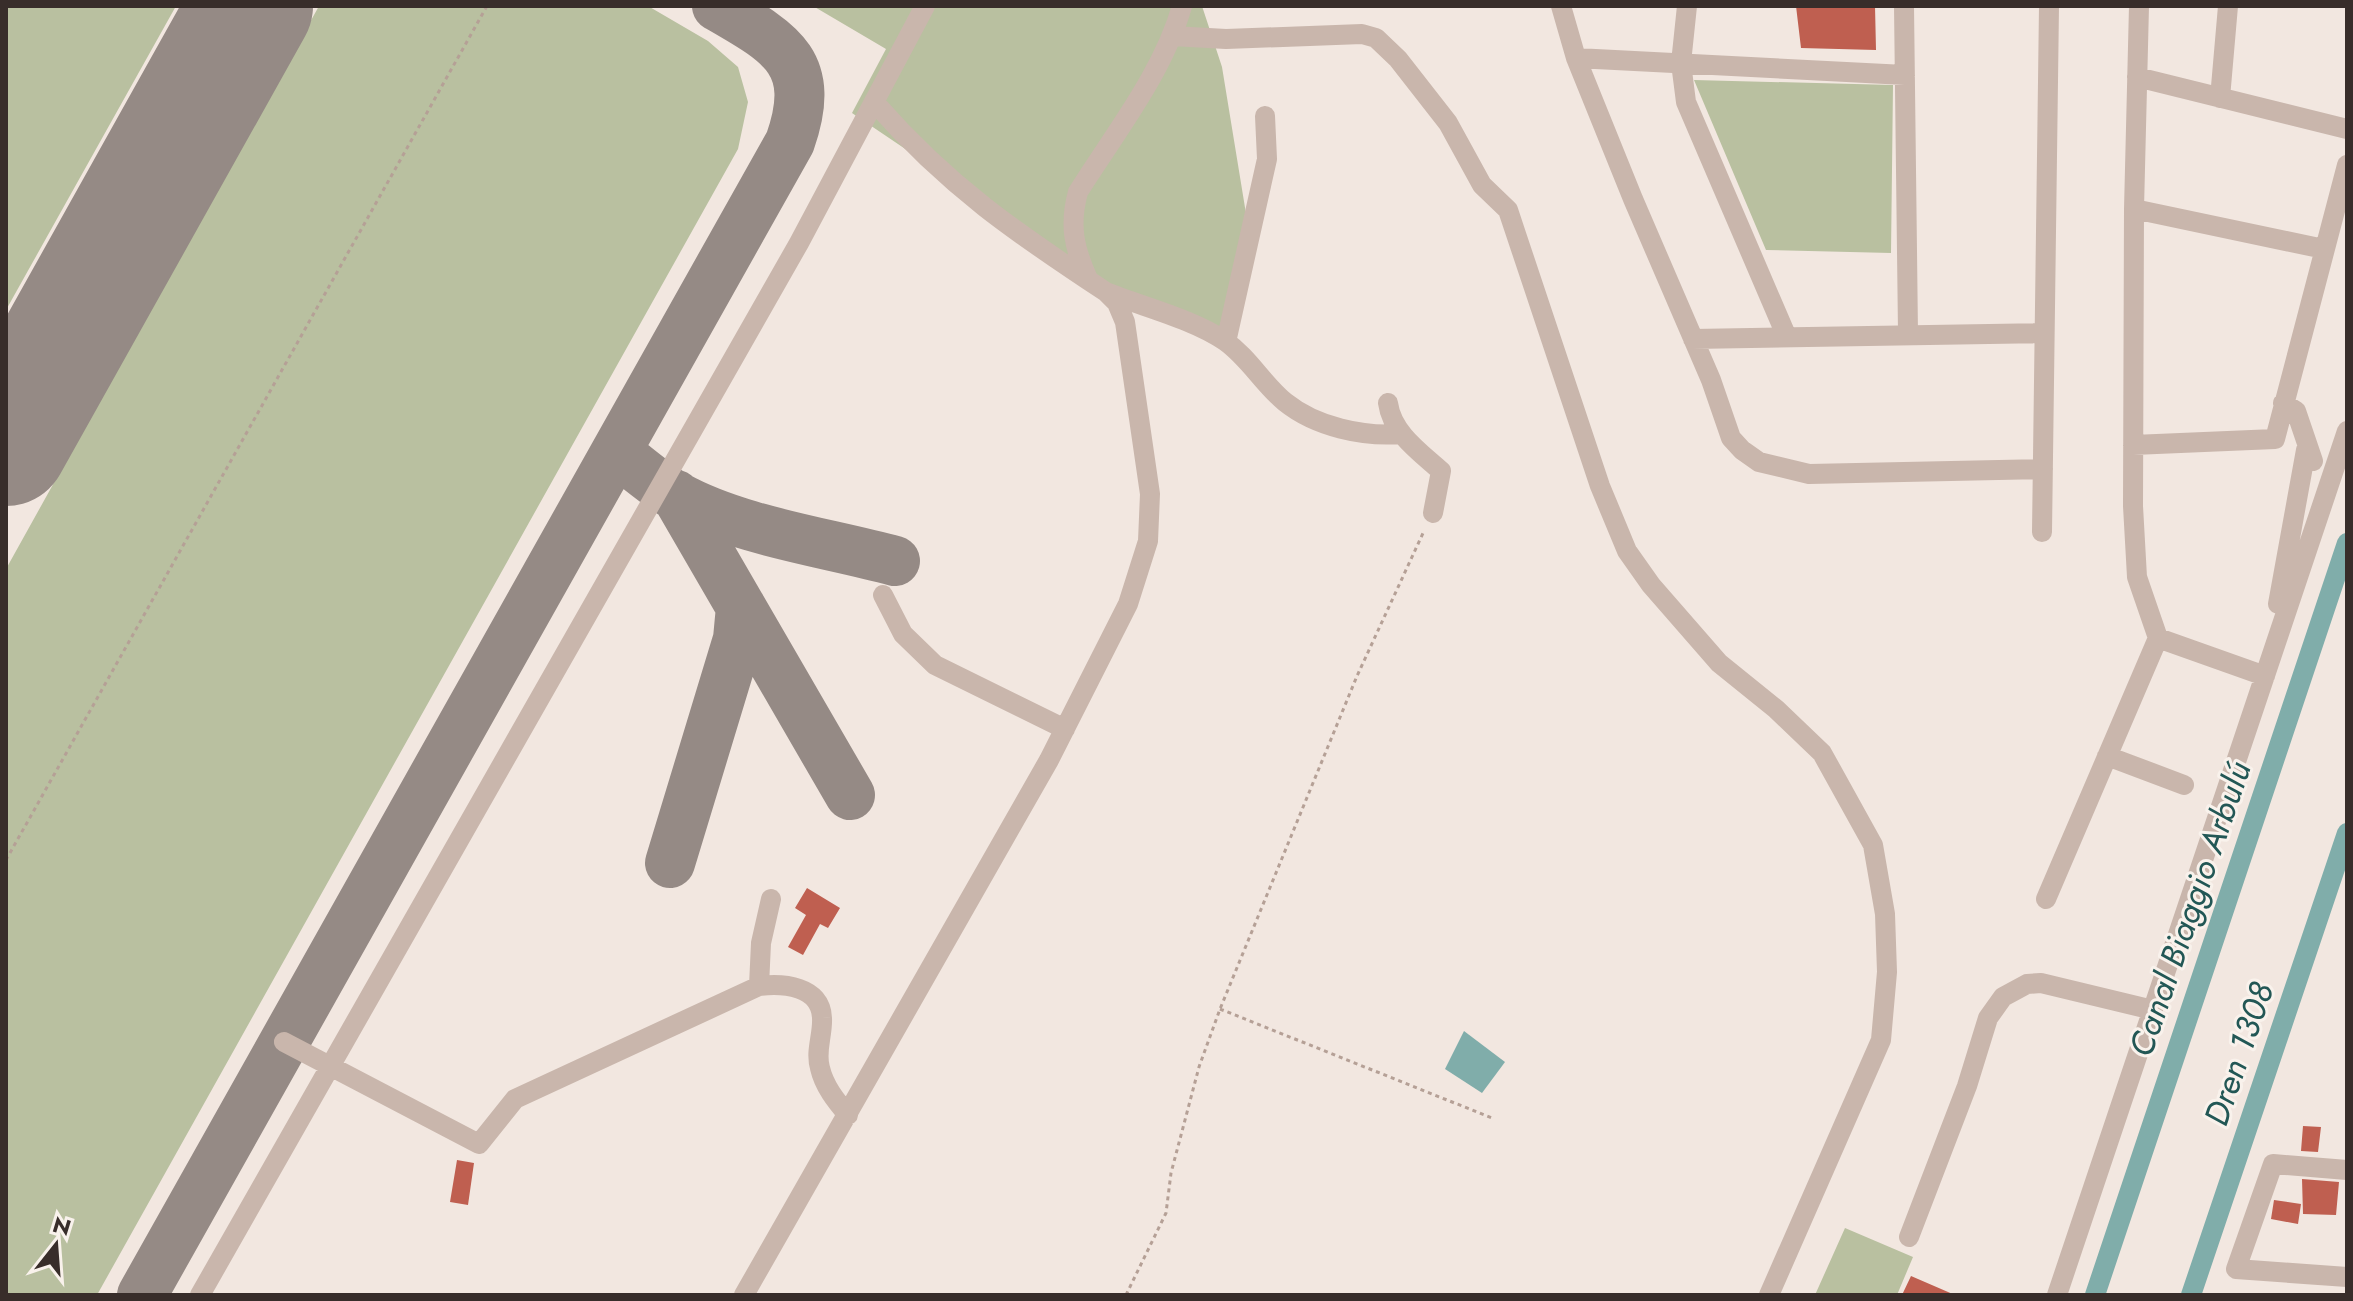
<svg xmlns="http://www.w3.org/2000/svg" width="2353" height="1301" font-family="Jost,sans-serif">
<style>
.green{fill:#b9c0a0}
.water{fill:#80adaa}
.lines{fill:none;stroke-linecap:round;stroke-linejoin:round}
.canal{stroke:#80adaa;stroke-width:20}
.taxiway{stroke:#958a85;stroke-width:50}
.runway{stroke:#958a85;stroke-width:124}
.building{fill:#bf5f50}
.path{stroke:#b5a096;stroke-width:3;stroke-dasharray:4 4;stroke-linecap:butt}
.minor{stroke:#c9b6ac;stroke-width:20}
.labels{text-anchor:middle;dominant-baseline:central;stroke-width:6;stroke-linejoin:round;paint-order:stroke}
.water-label{font-size:34px;font-style:italic;fill:#225755;stroke:#f9f2ec}
</style>
<rect width="100%" height="100%" fill="#f2e7e0"/>
<!-- green -->
<path class="green" d="M 6,6 L 176,6 L 6,310 Z
M 319,6 L 648,6 L 708,41 L 738,67 L 748,102 L 738,149 L 97,1295 L 6,1295 L 6,569 Z
M 813,6 L 1202,6 L 1222,67 L 1249,232 L 1226,333 L 1113,289 L 852,113 L 886,49 Z
M 1694,80 L 1893,85 L 1891,253 L 1766,250 Z
M 1845,1228 L 1913,1257 L 1897,1295 L 1815,1295 Z"/>
<!-- water -->
<path class="water" d="M 1464,1031 L 1505,1062 L 1482,1093 L 1445,1069 Z"/>
<g class="lines">
<!-- canal -->
<path class="canal" d="M 2095,1295 L 2347,543
M 2191,1295 L 2347,833"/>
<!-- taxiway -->
<path class="taxiway" d="M 616,452 C 636,466 655,484 676,496 C 739,531 825,542 895,561
M 676,495 L 850,795
M 670,863 L 738,639 L 741,607
M 142,1295 L 790,142 C 818,62 781,43 717,6"/>
<!-- runway -->
<path class="runway" d="M 6,444 L 251,6"/>
</g>
<!-- building -->
<path class="building" d="M 1796,6 L 1875,6 L 1876,50 L 1801,48 Z
M 807,888 L 840,908 L 828,928 L 820,924 L 803,955 L 788,947 L 806,915 L 795,908 Z
M 2303,1126 L 2321,1127 L 2318,1152 L 2301,1151 Z
M 457,1160 L 474,1163 L 468,1205 L 450,1202 Z
M 2302,1179 L 2339,1182 L 2336,1215 L 2303,1214 Z
M 2274,1200 L 2301,1204 L 2298,1224 L 2271,1219 Z
M 1911,1276 L 1955,1295 L 1902,1295 Z"/>
<g class="lines">
<!-- path -->
<path class="path" d="M 6,860 L 487,6
M 1220,1009 L 1492,1118
M 1126,1295 L 1166,1213 L 1171,1173 L 1199,1067 L 1220,1009 L 1357,676 L 1424,531"/>
<!-- minor -->
<path class="minor" d="M 1561,6 L 1576,58 L 1633,199 L 1711,380 L 1731,438 L 1742,450 L 1759,462 L 1809,474 L 2043,469
M 1687,6 L 1681,63 L 1686,102 L 1786,335
M 1904,6 L 1908,333
M 1172,36 L 1226,39 L 1362,34 L 1376,38 L 1398,59 L 1448,123 L 1482,185 L 1508,210 L 1600,486 L 1627,551 L 1651,585 L 1719,663 L 1776,709 L 1822,753 L 1873,845 L 1885,914 L 1887,972 L 1881,1040 L 1769,1295
M 1576,58 L 1905,75
M 2137,77 L 2347,129
M 2220,98 L 2228,6
M 2134,209 L 2324,249
M 1088,279 C 1074,248 1069,225 1078,192 C 1115,133 1163,73 1182,6
M 1106,292 C 1143,307 1193,319 1225,341 C 1249,358 1263,384 1285,402 C 1316,427 1363,437 1401,434
M 1693,339 L 2044,333
M 1226,342 L 1267,159 L 1265,116
M 1388,403 C 1392,433 1420,452 1441,471 L 1433,513
M 2283,403 L 2296,411 L 2313,461
M 2133,445 L 2275,439 L 2347,165
M 2042,532 L 2049,6
M 883,595 L 903,634 L 935,665 L 1065,729
M 2278,604 L 2306,450
M 2158,638 L 2265,676
M 2107,756 L 2184,785
M 2046,899 L 2158,638 L 2137,577 L 2133,506 L 2134,209 L 2139,6
M 759,986 L 761,943 L 771,899
M 284,1042 L 479,1144 L 515,1099 L 759,986 C 783,983 821,986 822,1018 C 823,1035 815,1051 820,1068 C 824,1086 836,1101 848,1115
M 2347,1170 L 2273,1164 L 2236,1269 L 2347,1277
M 1909,1237 L 1967,1086 L 1988,1018 L 2003,997 L 2027,984 L 2041,983 L 2153,1010
M 200,1295 L 799,243 L 925,6
M 744,1295 L 1049,760 L 1128,604 L 1148,541 L 1150,494 L 1125,322 L 1117,303 L 1106,292 C 1015,232 949,187 876,104
M 2057,1295 L 2347,431"/>
</g>
<g class="labels">
<!-- water labels -->
<g class="water-label">
<text transform="translate(2190 909) rotate(-71)">Canal Biaggio Arbulú</text>
<text transform="translate(2239 1054) rotate(-71)">Dren 1308</text>
</g>
</g>
<!-- border -->
<rect width="2353" height="1301" fill="none" stroke="#382d2a" stroke-width="16"/>
<!-- north arrow -->
<g transform="translate(56 1245) rotate(17)" stroke="#f9f2ec" stroke-width="6" paint-order="stroke">
<path d="M0-6L14 30L0 20L-14 30Z" fill="#382d2a"/>
<text y="-12" font-size="22" font-weight="bold" text-anchor="middle" fill="#382d2a">N</text>
</g>
</svg>
